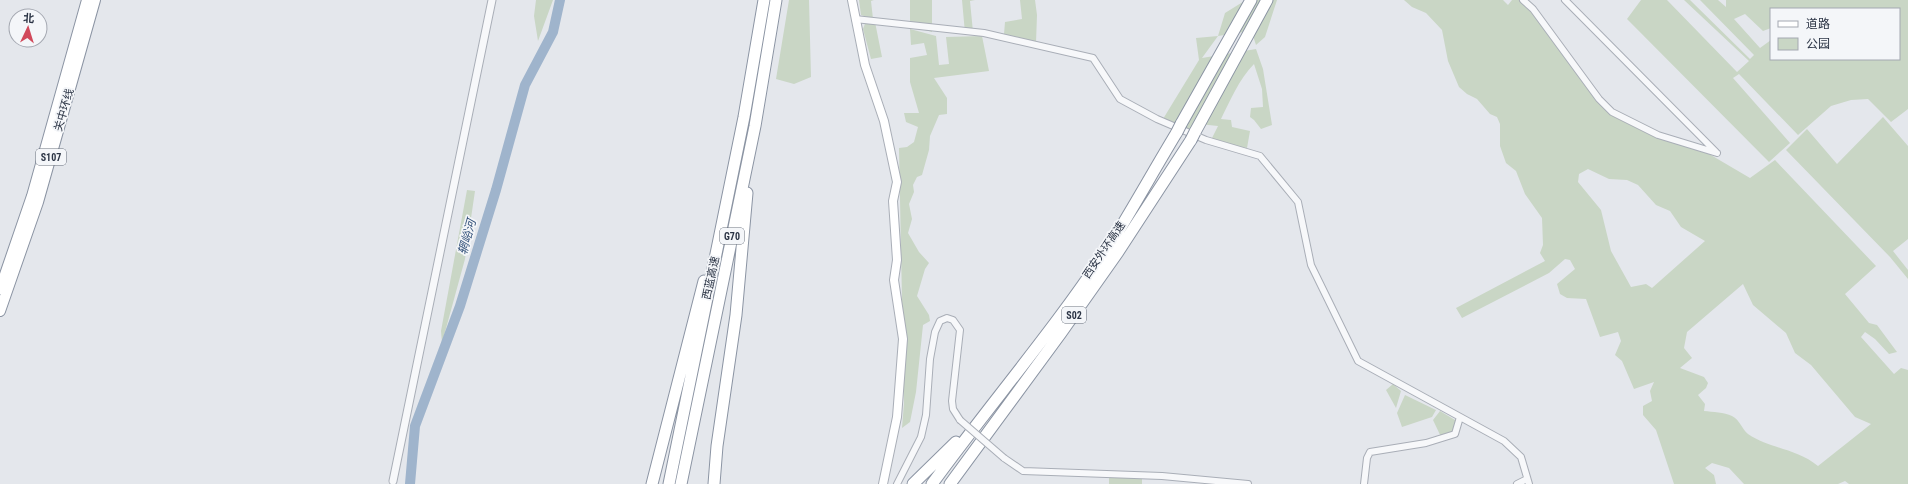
<svg xmlns="http://www.w3.org/2000/svg" width="1908" height="484" font-family="'Roboto Condensed','Noto Sans SC',sans-serif">
<style>
.green{fill:#c9d6c5;fill-rule:evenodd}
.lines{fill:none;stroke-linecap:round;stroke-linejoin:round}
.river{stroke:#9fb4cc;stroke-width:10}
.minor-casing{stroke:#a9aeb7;stroke-width:8}
.tertiary-casing{stroke:#a9aeb7;stroke-width:9}
.secondary-casing{stroke:#a9aeb7;stroke-width:10}
.trunk-casing{stroke:#8b94a3;stroke-width:12}
.motorway-casing{stroke:#8b94a3;stroke-width:13}
.minor{stroke:#f7f8fa;stroke-width:6}
.tertiary{stroke:#f7f8fa;stroke-width:7}
.secondary{stroke:#fff;stroke-width:8}
.trunk{stroke:#fff;stroke-width:10}
.motorway{stroke:#fff;stroke-width:11}
.minor-bridge-casing{stroke:#a9aeb7;stroke-width:8;stroke-linecap:butt}
.motorway-bridge-casing{stroke:#8b94a3;stroke-width:13;stroke-linecap:butt}
.minor-bridge{stroke:#f7f8fa;stroke-width:6}
.motorway-bridge{stroke:#fff;stroke-width:11}
.labels{text-anchor:middle;dominant-baseline:central;stroke-width:3.5;stroke-linejoin:round;paint-order:stroke}
.shield{fill:#f4f6f9;stroke:#676e7b;stroke-width:1}
.shield-label{font-size:10px;font-weight:bold;fill:#2b3445}
.street-label{font-size:11px;fill:#2b3445;stroke:#f4f6f9}
.water-label{font-size:12px;font-style:italic;fill:#34527a;stroke:#f4f6f9}
</style>
<rect width="100%" height="100%" fill="#e4e7ec"/>
<!-- green -->
<path class="green" d="M 536,0 L 553,0 L 538,41 L 534,16 Z
M 789,0 L 809,0 L 811,77 L 794,84 L 776,79 Z
M 859,0 L 874,0 L 871,1 L 873,19 L 861,15 Z
M 910,0 L 932,0 L 932,32 L 910,26 Z
M 962,0 L 975,0 L 970,1 L 973,32 L 965,33 Z
M 1020,0 L 1035,0 L 1037,15 L 1036,43 L 1004,34 L 1005,22 L 1022,19 Z
M 1246,0 L 1277,0 L 1265,37 L 1256,45 L 1253,36 L 1244,32 L 1218,36 L 1202,58 L 1256,49 L 1263,69 L 1272,125 L 1261,129 L 1254,120 L 1250,117 L 1251,108 L 1263,107 L 1262,89 L 1254,64 C 1239,79 1230,101 1221,119 L 1231,120 L 1232,127 L 1250,131 L 1247,148 L 1210,142 L 1218,126 L 1199,124 L 1202,141 L 1163,119 L 1199,60 L 1196,38 L 1218,36 L 1225,13 Z
M 1404,0 L 1503,0 L 1508,5 L 1512,0 L 1523,0 L 1614,116 L 1704,151 L 1750,178 L 1775,160 L 1876,266 L 1845,294 L 1869,323 L 1877,325 L 1897,352 L 1889,354 L 1875,339 L 1865,332 L 1861,337 L 1894,374 L 1901,368 L 1908,370 L 1908,484 L 1849,484 L 1845,481 L 1838,484 L 1744,484 L 1729,468 L 1712,463 L 1705,468 L 1714,475 L 1716,484 L 1674,484 L 1656,430 L 1643,415 L 1643,406 L 1652,401 L 1650,391 L 1654,382 L 1634,389 L 1622,361 L 1615,355 L 1621,341 L 1618,332 L 1600,337 L 1586,299 L 1567,298 L 1560,294 L 1557,284 L 1575,269 L 1570,260 L 1565,259 L 1549,273 L 1462,318 L 1456,308 L 1545,261 L 1540,253 L 1543,245 L 1542,218 L 1525,194 L 1516,171 L 1506,163 L 1500,146 L 1500,124 L 1497,117 L 1490,114 L 1477,99 L 1467,94 L 1459,87 L 1448,61 L 1442,30 L 1426,13 L 1412,7 ZM 1588,169 L 1609,179 L 1627,180 L 1638,185 L 1656,205 L 1670,211 L 1681,227 L 1705,241 L 1652,288 L 1646,284 L 1631,287 L 1611,251 L 1601,210 L 1578,182 L 1579,174 ZM 1743,284 L 1753,305 L 1786,333 L 1795,353 L 1811,365 L 1855,417 L 1871,424 L 1818,466 C 1796,448 1770,449 1748,434 C 1742,429 1740,420 1732,416 C 1724,412 1713,412 1704,411 L 1705,404 L 1698,395 L 1706,388 L 1708,383 L 1704,377 L 1680,368 L 1692,358 L 1684,348 L 1687,332 Z
M 1641,0 L 1667,0 L 1737,72 L 1749,61 L 1684,0 L 1690,0 L 1750,59 L 1754,55 L 1700,0 L 1718,0 L 1726,7 L 1726,0 L 1908,0 L 1908,109 L 1891,122 L 1868,99 L 1851,100 L 1831,106 L 1798,135 L 1739,74 L 1733,78 L 1790,143 L 1769,162 L 1627,19 ZM 1771,9 L 1899,9 L 1899,59 L 1771,59 L 1771,40 L 1760,48 L 1734,19 L 1745,14 L 1763,31 L 1771,28 Z
M 866,21 L 875,22 L 882,57 L 871,59 L 863,29 Z
M 910,29 L 936,36 L 939,65 L 949,64 L 946,37 L 982,36 L 989,71 L 934,78 L 947,98 L 947,114 L 939,115 L 930,136 L 929,150 L 922,175 L 917,177 L 913,185 L 914,192 L 909,204 L 912,219 L 908,233 L 919,252 L 929,263 L 925,269 L 917,296 L 929,315 L 930,321 L 923,325 L 916,392 L 910,422 L 902,428 L 904,403 L 899,148 L 907,147 L 914,142 L 918,127 L 906,122 L 904,113 L 919,113 L 910,82 L 910,58 L 927,55 L 924,43 L 911,45 Z
M 1883,117 L 1908,146 L 1908,239 L 1893,251 L 1908,270 L 1908,279 L 1890,257 L 1786,150 L 1807,129 L 1837,164 Z
M 467,190 L 475,191 L 465,259 L 442,343 L 441,331 Z
M 1393,384 L 1401,391 L 1396,408 L 1386,390 Z
M 1405,395 L 1436,410 L 1432,417 L 1402,427 L 1397,413 Z
M 1440,411 L 1460,423 L 1457,435 L 1442,439 L 1433,420 Z
M 1109,476 L 1142,477 L 1142,484 L 1109,484 Z"/>
<g class="lines">
<!-- river -->
<path class="river" d="M 410,484 L 415,426 L 460,306 L 496,190 L 525,85 L 553,32 L 560,0"/>
<defs>
<path id="minor" d="M 1523,0 L 1533,9 L 1599,99 L 1612,112 L 1658,135 L 1717,153
M 1565,0 L 1716,152
M 855,19 L 984,33 L 1093,58 L 1120,99 L 1157,119 L 1206,140 L 1260,156 L 1298,202 L 1311,265 L 1358,361 L 1504,441 L 1521,457 L 1529,484
M 1004,458 L 1023,471 L 1162,476 L 1248,484
M 897,484 L 921,437 L 926,415 L 930,359 L 935,332 L 940,321 L 947,318 L 953,320 L 960,330 L 952,401 L 953,409 L 960,420
M 1364,484 L 1367,458 L 1370,452 L 1426,443 L 1455,434 L 1460,417
M 1517,484 L 1527,479"/>
<path id="tertiary" d="M 393,481 L 492,0"/>
<path id="secondary" d="M 852,0 L 865,65 L 884,121 L 897,182 L 893,201 L 897,260 L 894,280 L 903,339 L 897,417 L 883,484"/>
<path id="trunk" d="M 0,289 L 32,196 L 87,0
M 0,311 L 38,202 L 95,0"/>
<path id="motorway" d="M 1181,124 L 1251,0
M 1195,132 L 1267,0
M 652,484 L 704,281
M 669,484 L 744,117 L 764,0
M 681,484 L 755,126 L 776,0
M 714,484 L 717,446 L 736,315 L 747,193
M 913,484 L 956,442
M 932,484 C 990,404 1056,328 1110,245 C 1133,208 1154,170 1177,132
M 950,484 L 1061,333 L 1118,252 L 1191,140"/>
</defs>
<!-- minor casing -->
<use href="#minor" class="minor-casing"/>
<!-- tertiary casing -->
<use href="#tertiary" class="tertiary-casing"/>
<!-- secondary casing -->
<use href="#secondary" class="secondary-casing"/>
<!-- trunk casing -->
<use href="#trunk" class="trunk-casing"/>
<!-- motorway casing -->
<use href="#motorway" class="motorway-casing"/>
<!-- minor -->
<use href="#minor" class="minor"/>
<!-- tertiary -->
<use href="#tertiary" class="tertiary"/>
<!-- secondary -->
<use href="#secondary" class="secondary"/>
<!-- trunk -->
<use href="#trunk" class="trunk"/>
<!-- motorway -->
<use href="#motorway" class="motorway"/>
<defs>
<path id="minor-bridge" d="M 960,420 L 1004,458"/>
<path id="motorway-bridge" d="M 1177,132 L 1181,124
M 1191,140 L 1195,132"/>
</defs>
<!-- minor-bridge casing -->
<use href="#minor-bridge" class="minor-bridge-casing"/>
<!-- motorway-bridge casing -->
<use href="#motorway-bridge" class="motorway-bridge-casing"/>
<!-- minor-bridge -->
<use href="#minor-bridge" class="minor-bridge"/>
<!-- motorway-bridge -->
<use href="#motorway-bridge" class="motorway-bridge"/>
</g>
<g class="labels">
<!-- shield labels -->
<g class="shield">
<rect x="36" y="149" width="30" height="16" rx="3"/>
<rect x="720" y="228" width="24" height="16" rx="3"/>
<rect x="1062" y="307" width="24" height="16" rx="3"/>
</g>
<g class="shield-label">
<text x="51" y="157">S107</text>
<text x="732" y="236">G70</text>
<text x="1074" y="315">S02</text>
</g>
<!-- street labels -->
<g class="street-label">
<text transform="translate(64 110) rotate(-74)">关中环线</text>
<text transform="translate(1104 250) rotate(-56)">西安外环高速</text>
<text transform="translate(711 278) rotate(-78)">西蓝高速</text>
</g>
<!-- water labels -->
<g class="water-label">
<text transform="translate(467 237) rotate(-74)">辋峪河</text>
</g>
</g>
<!-- legend -->
<rect x="1770" y="8" width="130" height="52" fill="#f4f6f9" stroke="#a4a8b1"/>
<rect x="1778" y="21" width="20" height="6" fill="#ffffff" stroke="#a4a8b1"/>
<text x="1806" y="28" font-size="12" fill="#2b3445">道路</text>
<rect x="1778" y="38" width="20" height="12" fill="#c9d6c5" stroke="#a4a8b1"/>
<text x="1806" y="48" font-size="12" fill="#2b3445">公园</text>
<!-- north arrow -->
<g transform="translate(28 28) rotate(4)"><circle r="19" fill="#f4f6f9" stroke="#a4a8b1"/>
<path d="M0-3L7 15L0 10L-7 15Z" fill="#d1495b"/>
<text y="-6" font-size="11" font-weight="bold" text-anchor="middle" fill="#2b3445">北</text>
</g>
</svg>
